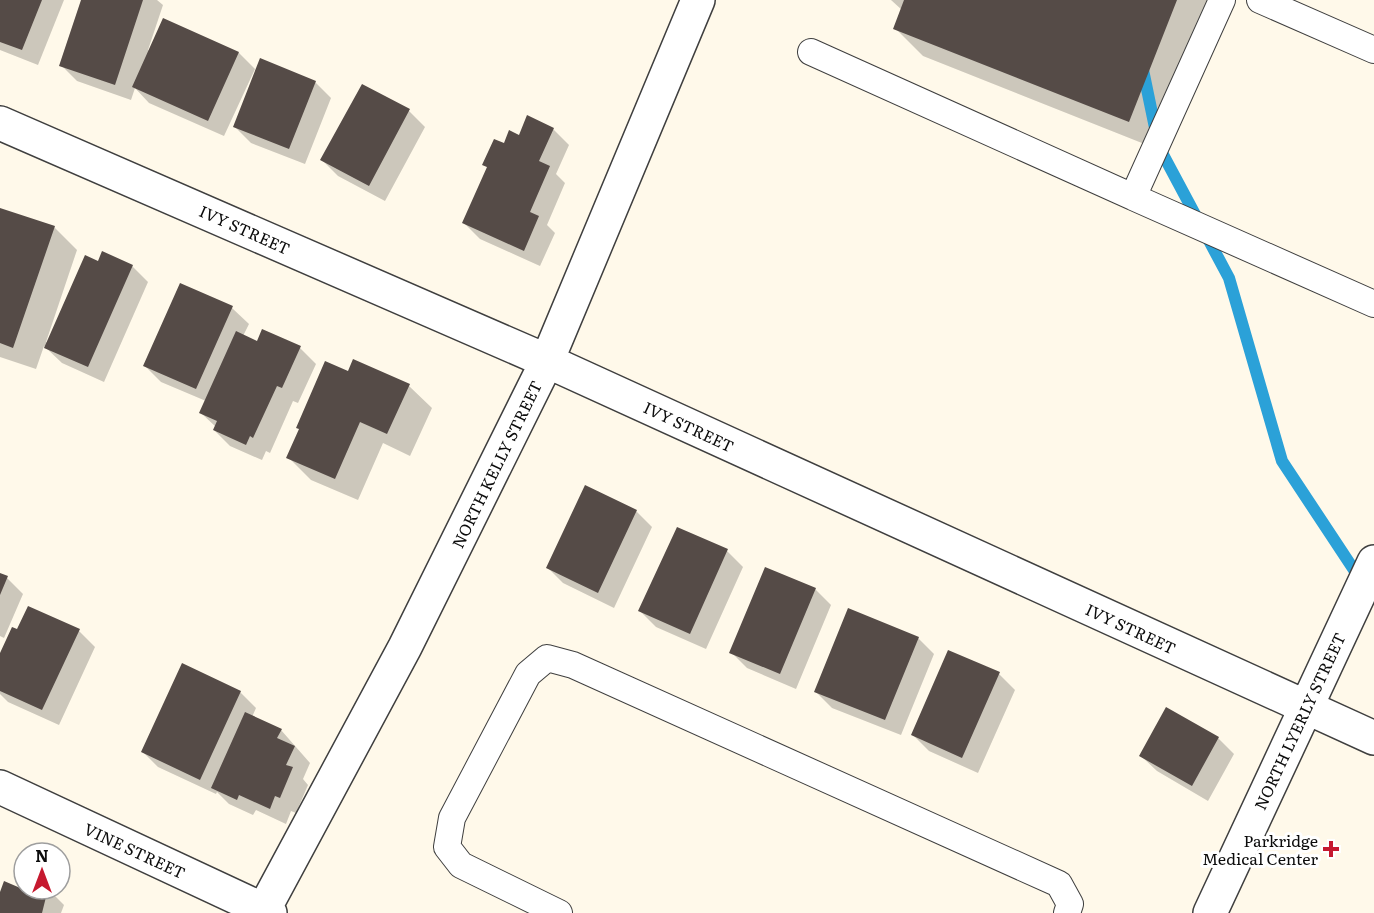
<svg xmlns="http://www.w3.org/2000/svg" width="1374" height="913" font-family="Literata,serif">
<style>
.shadow{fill:#0003}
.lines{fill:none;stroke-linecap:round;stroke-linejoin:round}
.stream{stroke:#2ba1d8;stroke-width:12}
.building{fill:#554b47}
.service-casing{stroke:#3f3f3f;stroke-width:28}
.minor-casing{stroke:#3f3f3f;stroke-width:36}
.service{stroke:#fff;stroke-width:26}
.minor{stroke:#fff;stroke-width:33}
.poi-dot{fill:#c6192f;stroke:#fff;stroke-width:2}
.labels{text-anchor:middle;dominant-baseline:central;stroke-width:6;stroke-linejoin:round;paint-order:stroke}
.street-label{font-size:16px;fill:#0c0c0c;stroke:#fff}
.poi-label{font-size:16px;fill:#0c0c0c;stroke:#fff;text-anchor:end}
</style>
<rect width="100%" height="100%" fill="#fff9ea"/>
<!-- shadow -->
<path class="shadow" d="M 0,0 L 64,0 L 38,65 L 0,50 Z
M 82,0 L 157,0 L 163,5 L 148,50 L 150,51 L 239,53 L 255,69 L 224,136 L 149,103 L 135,88 L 131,100 L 77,81 L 61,65 Z
M 891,0 L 1216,0 L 1157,149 L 923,56 L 895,28 L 902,10 Z
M 315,82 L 331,98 L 305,164 L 251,143 L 235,127 Z
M 362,86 L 409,111 L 425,127 L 385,201 L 338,176 L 322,160 Z
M 553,129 L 569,145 L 556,174 L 565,183 L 547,225 L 555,233 L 540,266 L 480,239 L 464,223 L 488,168 L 484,165 L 504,145 L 519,137 Z
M 0,209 L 54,227 L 77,250 L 46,342 L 48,343 L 98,263 L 132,266 L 148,282 L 104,382 L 62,363 L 44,346 L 36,369 L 0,357 Z
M 181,285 L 232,308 L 249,324 L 243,336 L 258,343 L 300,348 L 316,364 L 298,403 L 293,401 L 270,453 L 266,451 L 262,460 L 230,446 L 214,430 L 216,427 L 201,413 L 206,401 L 161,382 L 145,366 Z
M 409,386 L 432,408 L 410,456 L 383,443 L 358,500 L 311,480 L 288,457 Z
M 636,511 L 652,527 L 614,608 L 563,583 L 547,567 Z
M 678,529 L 727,551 L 743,567 L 706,649 L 656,627 L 640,611 Z
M 0,575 L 7,578 L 23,594 L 4,638 L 0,636 Z
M 815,589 L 831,605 L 796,689 L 747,668 L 731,652 Z
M 18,631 L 79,631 L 95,647 L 59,725 L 8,702 L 0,694 L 0,656 Z
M 918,638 L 934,654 L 901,735 L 832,708 L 816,692 Z
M 999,674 L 1015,690 L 978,773 L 929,751 L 913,735 Z
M 240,692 L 256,708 L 252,717 L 281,730 L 310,763 L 303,779 L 308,785 L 296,813 L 291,811 L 286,824 L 256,810 L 253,815 L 229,804 L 217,792 L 216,794 L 158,767 L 142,751 Z
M 1218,738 L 1234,754 L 1208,801 L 1157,771 L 1141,756 Z
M 27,889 L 48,889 L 64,905 L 61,913 L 0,913 L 0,896 L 26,892 Z"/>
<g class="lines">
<!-- stream -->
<path class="stream" d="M 1142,65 L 1159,147 L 1229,278 L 1282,461 L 1362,582"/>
</g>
<!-- building -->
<path class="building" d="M 0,0 L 42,0 L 22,50 L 0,42 Z
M 81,0 L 143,0 L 115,85 L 59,66 Z
M 904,0 L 1177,0 L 1129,122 L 893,29 Z
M 163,18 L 239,52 L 208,121 L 132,87 Z
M 260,58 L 316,81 L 289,149 L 233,127 Z
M 362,84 L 410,109 L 369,186 L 320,160 Z
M 527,115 L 554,128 L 539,161 L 550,166 L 530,212 L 539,216 L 524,251 L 462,223 L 487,167 L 482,165 L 494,139 L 504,143 L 509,130 L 519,135 Z
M 0,208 L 55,226 L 13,348 L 0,343 Z
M 102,251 L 133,265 L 88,367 L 44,348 L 85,255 L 98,261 Z
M 180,283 L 233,306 L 196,389 L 143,366 Z
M 262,329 L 301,346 L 282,388 L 277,386 L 253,438 L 250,436 L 246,445 L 213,430 L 217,421 L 199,413 L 236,331 L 257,341 Z
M 353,359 L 410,384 L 387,434 L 360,422 L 335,479 L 286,458 L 299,429 L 296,428 L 325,361 L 348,371 Z
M 585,485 L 637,510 L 598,593 L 546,568 Z
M 677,527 L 728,549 L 690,634 L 638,611 Z
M 765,567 L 816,588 L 780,674 L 729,653 Z
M 0,573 L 8,576 L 0,595 Z
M 28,606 L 80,629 L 42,710 L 0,691 L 0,653 L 12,627 L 17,629 Z
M 848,608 L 919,637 L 885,720 L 814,692 Z
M 948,650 L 1000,672 L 962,758 L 911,735 Z
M 182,663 L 241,691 L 200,780 L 141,752 Z
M 1166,707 L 1219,737 L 1192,786 L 1139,756 Z
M 245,712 L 282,729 L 277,738 L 295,746 L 286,765 L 293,767 L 280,798 L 275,796 L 270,809 L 239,795 L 237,800 L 211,788 Z
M 4,881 L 25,890 L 48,889 L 42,913 L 0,913 L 0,892 Z"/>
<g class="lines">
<defs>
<path id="service" d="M 1222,0 L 1133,197 L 1374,304
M 1260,0 L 1374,50
M 811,52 L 1133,197
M 559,913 L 461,865 L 447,847 L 452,818 L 528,674 L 547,658 L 573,665 L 1059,884 L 1070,904 L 1067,913"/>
<path id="minor" d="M 0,123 L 547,361 L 1374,738
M 0,787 L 270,913
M 262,913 L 405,647 L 547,361 L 698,0
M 1210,913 L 1374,562"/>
</defs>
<!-- service casing -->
<use href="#service" class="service-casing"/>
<!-- minor casing -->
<use href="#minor" class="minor-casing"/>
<!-- service -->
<use href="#service" class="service"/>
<!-- minor -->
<use href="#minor" class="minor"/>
</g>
<!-- markers -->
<path class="poi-dot" d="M1328 840h6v6h6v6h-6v6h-6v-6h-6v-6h6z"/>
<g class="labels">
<!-- street labels -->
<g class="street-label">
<text transform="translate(245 229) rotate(24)">IVY STREET</text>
<text transform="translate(689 426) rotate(25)">IVY STREET</text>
<text transform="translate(496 464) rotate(-64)">NORTH KELLY STREET</text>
<text transform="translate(1131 628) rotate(25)">IVY STREET</text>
<text transform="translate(1299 721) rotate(-65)">NORTH LYERLY STREET</text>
<text transform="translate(135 850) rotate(25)">VINE STREET</text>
</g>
<!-- poi labels -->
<g class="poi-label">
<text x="1318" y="840">Parkridge<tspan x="1318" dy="18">Medical Center</tspan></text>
</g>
</g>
<!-- north arrow -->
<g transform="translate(42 871)"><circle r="28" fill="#ffffff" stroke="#9e9e9e" stroke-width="1.5"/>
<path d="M0-4.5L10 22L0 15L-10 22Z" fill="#c6192f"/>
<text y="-9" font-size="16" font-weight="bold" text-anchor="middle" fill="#0c0c0c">N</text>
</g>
</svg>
